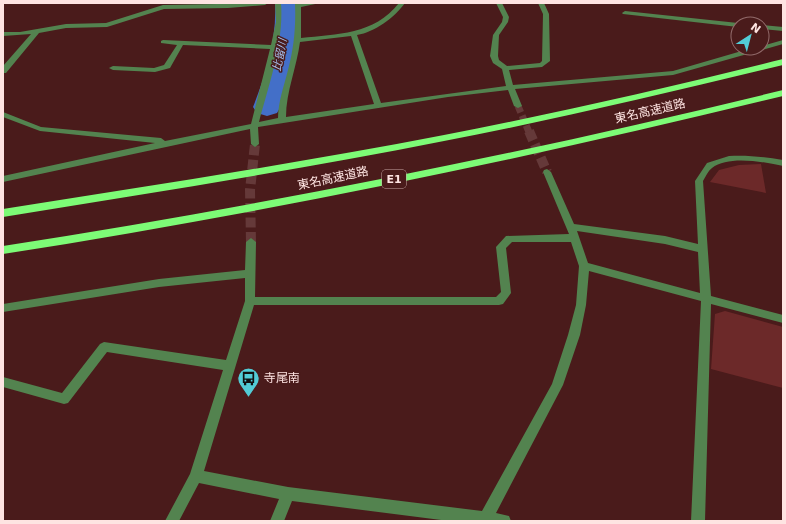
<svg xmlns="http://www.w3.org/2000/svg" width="786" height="524" font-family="'DejaVu Sans','Noto Sans JP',sans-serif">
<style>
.green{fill:#6c2929}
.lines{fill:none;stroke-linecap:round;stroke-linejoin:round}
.river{fill:#436fc8;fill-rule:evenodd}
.minor-tunnel-far1{stroke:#653939;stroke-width:7;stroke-dasharray:7 3.5;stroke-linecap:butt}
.minor-tunnel{stroke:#653939;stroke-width:10;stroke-dasharray:10 4.5;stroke-linecap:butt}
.minor{fill:#53834f;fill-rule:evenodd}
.highway{fill:#7dfb76;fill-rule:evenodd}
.labels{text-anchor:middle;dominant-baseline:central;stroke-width:3;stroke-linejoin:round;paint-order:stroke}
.far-water-label{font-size:11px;font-style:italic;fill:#a6bfec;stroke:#4a1b1b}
.shield{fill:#4a1b1b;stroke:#c8a8a6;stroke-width:1}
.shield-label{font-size:11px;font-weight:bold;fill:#fee4e2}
.street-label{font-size:12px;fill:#fee4e2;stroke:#4a1b1b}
.poi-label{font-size:12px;fill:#fee4e2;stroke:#4a1b1b;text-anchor:start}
</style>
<rect width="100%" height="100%" fill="#4a1b1b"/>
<!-- green -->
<path class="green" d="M 761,164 L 766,193 L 710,182 L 719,170 L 739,165 Z
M 725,311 L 783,327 L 783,388 L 711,369 L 715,314 Z"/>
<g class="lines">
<!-- river -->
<path class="river" d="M 275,3 L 299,3 C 301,33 294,88 277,113 L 267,116 L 257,113 L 253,107 C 266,74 277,39 275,3 Z"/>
<!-- minor-tunnel-far1 -->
<path class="minor-tunnel-far1" d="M 518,106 L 529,132"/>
<!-- minor-tunnel -->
<path class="minor-tunnel" d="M 529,131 L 547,172
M 251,242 L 250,190 L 255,144"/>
<!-- minor -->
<path class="minor" d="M 268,3 L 265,5 L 228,8 L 164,9 L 107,27 L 66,28 L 39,33 L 6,73 L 3,73 L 3,66 L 31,34 L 3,36 L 3,32 L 20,32 L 66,24 L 106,23 L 163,5 Z
M 275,3 L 281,3 C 284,43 269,84 259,122 L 278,118 C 278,102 284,86 288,70 C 294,48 296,26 295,3 L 320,3 L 301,7 L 301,38 C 337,34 374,35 399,3 L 405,3 C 394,18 375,32 357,35 L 381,103 L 506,86 L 502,69 L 493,63 L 490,56 L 493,35 L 502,22 L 503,17 L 496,3 L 502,3 L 509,17 L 508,22 L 499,35 L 498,56 L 499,60 L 507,66 L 540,63 L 542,61 L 543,14 L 538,3 L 544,3 L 549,14 L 550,61 L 542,67 L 509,70 L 513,85 L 673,71 L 752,48 L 762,48 L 762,46 L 783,40 L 783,44 L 673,75 L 515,89 L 522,106 L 518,108 L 514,106 L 508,90 L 448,97 L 258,127 L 259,144 L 255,147 L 251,144 L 250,129 L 3,182 L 3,176 L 155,143 L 40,131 L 3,117 L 3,112 L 41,127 L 161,138 L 165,141 L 251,124 L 270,49 L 183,45 L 170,68 L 155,72 L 113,70 L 109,68 L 113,66 L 154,68 L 164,65 L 177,45 L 161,43 L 161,41 L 163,40 L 271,45 L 276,22 ZM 351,36 L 374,104 L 286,117 C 286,92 297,66 300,42 Z
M 625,11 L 738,23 L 741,24 L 738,24 L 738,27 L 623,14 L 622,13 Z
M 762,25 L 783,27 L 783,31 L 762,29 Z
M 729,156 C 748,155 765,157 783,160 L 783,166 C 765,162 728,155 712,168 C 708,171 706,176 703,181 L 711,296 L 783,315 L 783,323 L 711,304 L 705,521 L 691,521 L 701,301 L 589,271 L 586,305 L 580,335 L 563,385 L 496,513 L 509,516 L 511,521 L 449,521 L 292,501 L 284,521 L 270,521 L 279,499 L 199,483 L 179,521 L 165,521 L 190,474 L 223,370 L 107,352 L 68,403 L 64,404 L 3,387 L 3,377 L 62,393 L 100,344 L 104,342 L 226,360 L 245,301 L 245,278 L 159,287 L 3,312 L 3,304 L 159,279 L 245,270 L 246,242 L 251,238 L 256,242 L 255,297 L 496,297 L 501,292 L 496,247 L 506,236 L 569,234 L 543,172 L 544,170 L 547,169 L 551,172 L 574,224 L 665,236 L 698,244 L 695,181 L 707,163 ZM 577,231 L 665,244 L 698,252 L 700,293 L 588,263 ZM 512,242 L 571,242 L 579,266 L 576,305 L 568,335 L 552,384 L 482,511 L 288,487 L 204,471 L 254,305 L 499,305 L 503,304 L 511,293 L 506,248 Z"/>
<!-- highway -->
<path class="highway" d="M 783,59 L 783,65 C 671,92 558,119 444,141 C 298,170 150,193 3,217 L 3,209 C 150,186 298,163 444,135 C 558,113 671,87 783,59 Z
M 783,90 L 783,96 C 525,159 265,213 3,254 L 3,246 C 265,205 526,153 783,90 Z"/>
</g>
<!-- icons -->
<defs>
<symbol id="bus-pin" viewBox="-11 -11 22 30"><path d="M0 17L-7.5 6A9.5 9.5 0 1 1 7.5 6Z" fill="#52ccd6" stroke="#4a1b1b"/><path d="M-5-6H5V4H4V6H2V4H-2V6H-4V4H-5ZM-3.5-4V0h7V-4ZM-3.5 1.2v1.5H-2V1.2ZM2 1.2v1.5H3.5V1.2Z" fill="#111"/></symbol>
</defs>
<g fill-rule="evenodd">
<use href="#bus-pin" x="236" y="366" width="25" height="34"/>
</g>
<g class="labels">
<!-- far-water labels -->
<g class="far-water-label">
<text transform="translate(280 55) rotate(-79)">比留川</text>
</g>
<!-- shield labels -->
<rect class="shield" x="382" y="170" width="24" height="18" rx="3"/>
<g class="shield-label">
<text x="394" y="179">E1</text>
</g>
<!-- street labels -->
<g class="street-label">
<text transform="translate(650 111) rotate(-13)">東名高速道路</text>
<text transform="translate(333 178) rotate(-12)">東名高速道路</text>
</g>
<!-- poi labels -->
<g class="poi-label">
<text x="264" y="378">寺尾南</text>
</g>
</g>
<!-- border -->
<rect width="786" height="524" fill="none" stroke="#fee4e2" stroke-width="8"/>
<!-- north arrow -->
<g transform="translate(750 36) rotate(36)"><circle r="19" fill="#4a1b1b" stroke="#926b6b"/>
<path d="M0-3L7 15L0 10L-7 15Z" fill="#52ccd6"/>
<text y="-6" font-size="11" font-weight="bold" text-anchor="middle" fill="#fee4e2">N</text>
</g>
</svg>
